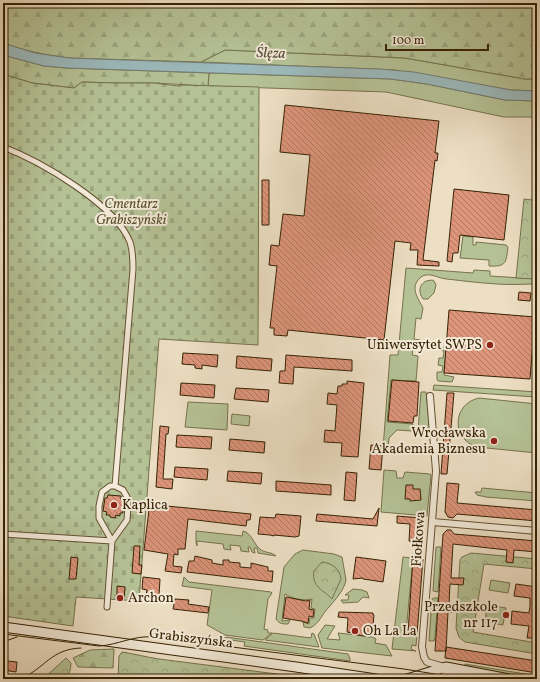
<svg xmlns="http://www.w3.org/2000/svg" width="540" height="682" font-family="Vollkorn,serif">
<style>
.green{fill:#b5c296;stroke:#76724c}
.forest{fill:url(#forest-firs);stroke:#76724c}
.cemetery{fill:url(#cemetery-stones);stroke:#76724c}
.park{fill:url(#park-crowns);stroke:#76724c}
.water{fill:#9cbabd;stroke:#737d72}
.building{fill:url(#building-back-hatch);stroke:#362202}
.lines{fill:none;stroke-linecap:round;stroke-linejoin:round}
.pedestrian-casing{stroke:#645132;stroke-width:7}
.minor-casing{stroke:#645132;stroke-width:8}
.tertiary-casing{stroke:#645132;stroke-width:10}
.secondary-casing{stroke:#362202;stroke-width:11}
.pedestrian{stroke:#f3ead9;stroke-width:5}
.minor{stroke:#f3ead9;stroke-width:6}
.tertiary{stroke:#f3ead9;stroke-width:8}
.secondary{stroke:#f3ead9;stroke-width:9}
.tram{stroke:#362202;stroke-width:1}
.poi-dot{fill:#8f2418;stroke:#f3ead9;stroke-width:1.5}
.labels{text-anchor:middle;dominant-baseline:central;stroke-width:4;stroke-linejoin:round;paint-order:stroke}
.park-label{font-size:14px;font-style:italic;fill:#5c522e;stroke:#f3ead9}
.poi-label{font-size:14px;fill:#362202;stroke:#f3ead9;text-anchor:end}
.street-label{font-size:14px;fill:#362202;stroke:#f3ead9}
.water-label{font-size:15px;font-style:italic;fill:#55503a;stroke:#f3ead9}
</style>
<defs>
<pattern id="forest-firs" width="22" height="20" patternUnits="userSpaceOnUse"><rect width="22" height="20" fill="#b5c296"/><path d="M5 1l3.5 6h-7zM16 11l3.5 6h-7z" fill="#9ca680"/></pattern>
<pattern id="cemetery-stones" width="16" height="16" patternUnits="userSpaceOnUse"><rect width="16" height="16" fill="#b5c296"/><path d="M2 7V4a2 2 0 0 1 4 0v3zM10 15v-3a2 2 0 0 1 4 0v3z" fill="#9ca680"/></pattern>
<pattern id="park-crowns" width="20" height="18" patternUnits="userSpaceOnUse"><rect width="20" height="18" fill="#b5c296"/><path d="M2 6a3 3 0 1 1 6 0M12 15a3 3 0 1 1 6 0" fill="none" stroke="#9ca680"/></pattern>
<pattern id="building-back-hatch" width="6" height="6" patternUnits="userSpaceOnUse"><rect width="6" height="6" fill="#dc947a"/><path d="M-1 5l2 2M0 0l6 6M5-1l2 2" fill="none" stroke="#b37862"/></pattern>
</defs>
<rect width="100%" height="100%" fill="#eddfc4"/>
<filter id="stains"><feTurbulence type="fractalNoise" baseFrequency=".005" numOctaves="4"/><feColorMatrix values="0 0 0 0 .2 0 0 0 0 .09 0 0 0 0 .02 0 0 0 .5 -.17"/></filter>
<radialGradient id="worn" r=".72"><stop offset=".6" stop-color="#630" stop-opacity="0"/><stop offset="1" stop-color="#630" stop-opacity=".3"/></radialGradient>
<!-- green -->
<path class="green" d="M 225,50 L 405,58 L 525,79 L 537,79 L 537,91 L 511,90 L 395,70 L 201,62 Z
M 209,73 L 391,79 L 427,84 L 505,100 L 537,101 L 537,117 L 504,117 L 386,92 L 208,86 Z
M 463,236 L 473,237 L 473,245 L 476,245 L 476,242 L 506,245 L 508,247 C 506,262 507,267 489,266 L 489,260 L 460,258 Z
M 406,268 L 473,273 L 474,270 L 490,271 L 490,276 L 537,279 L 537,284 C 524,284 510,285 497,284 C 480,283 464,281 447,279 C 439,279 429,271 421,277 C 409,287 418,298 423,308 L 421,319 L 416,318 L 414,339 L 420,340 L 420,341 L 419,343 L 414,342 L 412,355 L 418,356 L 416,381 L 391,380 L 387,422 L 413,424 L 412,431 L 397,430 L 389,438 L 388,450 L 383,449 L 390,355 L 398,355 Z
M 432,280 L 434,281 L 436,285 L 434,293 L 428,299 L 423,299 C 418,292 419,285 426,281 Z
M 440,347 L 446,347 L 444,375 L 454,377 L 452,382 L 438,381 L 437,379 L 437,372 L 442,372 L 443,366 L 438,365 L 439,358 L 443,358 L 444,351 L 440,350 Z
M 434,385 L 537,392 L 537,401 L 536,397 L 433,390 Z
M 421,392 L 426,392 L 430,432 L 418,431 Z
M 479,398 L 537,404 L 537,453 L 477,447 C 451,439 452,404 479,398 Z
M 188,402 L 228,404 L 227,430 L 185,427 Z
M 232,414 L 250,416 L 249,426 L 231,424 Z
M 384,470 L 396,471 L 397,478 L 403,478 L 405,472 L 430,474 L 431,475 L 427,516 L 381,512 Z
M 482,488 L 537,493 L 537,501 L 486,497 L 477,495 L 475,492 L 481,492 Z
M 196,531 L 242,536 L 243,531 C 252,533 253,544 261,550 C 266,553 272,552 276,556 L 258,553 L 257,548 L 254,548 L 255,553 L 252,552 L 250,547 L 248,547 L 249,552 L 241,551 L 240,546 L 230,545 L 231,550 L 224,549 L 223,544 L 197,541 L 197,546 L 196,542 Z
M 436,547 L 441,547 L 438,592 L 433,591 Z
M 303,550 L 334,554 L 342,557 L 346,580 C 344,590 336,599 329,607 C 322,614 320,623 310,628 L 304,627 L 303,622 L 309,624 L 310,618 L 314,618 L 315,609 L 311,608 L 312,599 C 303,601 293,599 285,594 L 282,621 L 290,620 L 288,624 C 283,624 279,624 276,619 L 284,567 L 295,554 Z
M 403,557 L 413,558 L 406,632 L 417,634 L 416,646 L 412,645 L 411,649 L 416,651 L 392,649 Z
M 184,577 L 189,582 L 271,592 L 272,593 L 268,599 L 264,629 L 268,630 L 268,633 L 272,633 L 263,640 L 225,635 L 207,625 L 212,590 L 182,586 Z
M 491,580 L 510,583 L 508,593 L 489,590 Z
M 353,589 L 362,590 L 367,592 L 369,598 L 363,597 L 358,602 L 343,603 L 341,600 L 348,600 L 349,595 L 345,595 Z
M 434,598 L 438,598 L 435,637 L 434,641 L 429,641 L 432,599 Z
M 325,625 L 335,626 L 327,639 L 340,640 L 338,633 L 374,637 L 374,638 L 376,639 L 375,643 L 386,645 L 392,656 L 322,648 L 318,635 Z
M 273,633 L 311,638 L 312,633 L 314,634 L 319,647 L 265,640 Z
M 226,637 L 348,654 L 350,659 L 350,661 L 244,646 L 245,642 L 223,639 Z
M 465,664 L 537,676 L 537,679 L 465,667 Z"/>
<!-- forest -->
<path class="forest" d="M 3,3 L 537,3 L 537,79 L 525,79 L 405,58 L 225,50 L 201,62 L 69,58 C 46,55 25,51 3,43 Z
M 3,55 L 44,66 L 67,68 L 209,73 L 208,86 L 154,83 L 115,83 L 82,82 L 74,88 L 32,83 L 3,74 Z
M 114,649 L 113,668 L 78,667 L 73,658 L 90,650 Z"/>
<!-- cemetery -->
<path class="cemetery" d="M 3,74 L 32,83 L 74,88 L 82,82 L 115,83 L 154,83 L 178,86 L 180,85 L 259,87 L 258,345 L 159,339 L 139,601 L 76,597 L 73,626 L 3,616 Z"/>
<!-- park -->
<path class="park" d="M 532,198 L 537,199 L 537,279 L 516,278 L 524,199 L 532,200 Z
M 471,553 L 537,559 L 537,569 L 484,564 L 473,632 L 537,643 L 537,654 L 465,642 L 459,637 L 456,628 L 460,560 L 462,557 Z
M 322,562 C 332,563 340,569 341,579 L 332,599 C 324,590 311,587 314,571 Z
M 487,605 L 506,608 L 503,625 L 485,622 Z
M 122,652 C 135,654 146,657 159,659 L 316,679 L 118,679 L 119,656 L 120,655 Z
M 66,658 L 71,663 C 71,670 69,673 66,679 L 43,679 Z"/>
<!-- water -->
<path class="water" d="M 3,43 L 35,53 L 69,58 L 380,69 L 414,72 L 511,90 L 537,91 L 537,101 L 505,100 L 427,84 L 391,79 L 67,68 L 44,66 L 3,55 Z"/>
<!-- building -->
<path class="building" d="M 285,105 L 439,121 L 435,153 L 438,153 L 437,161 L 435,160 L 423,260 L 439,262 L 439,266 L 417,265 L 418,250 L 410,250 L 411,243 L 395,241 L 384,340 L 288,330 L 287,336 L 274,335 L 274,328 L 270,328 L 277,266 L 269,265 L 271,245 L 279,246 L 283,214 L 304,216 L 310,155 L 280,152 Z
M 262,180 L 269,180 L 269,225 L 262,225 Z
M 454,189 L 509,195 L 504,240 L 460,235 L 458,253 L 453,253 L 452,262 L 447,261 Z
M 519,292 L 531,293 L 530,301 L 518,300 Z
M 449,310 L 535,317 L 530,379 L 444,373 Z
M 183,353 L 218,355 L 217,367 L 202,365 L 202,369 L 195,368 L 195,365 L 182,364 Z
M 286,355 L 352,360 L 352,371 L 294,367 L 293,384 L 279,383 L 280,371 L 285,371 Z
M 237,356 L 272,359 L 271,371 L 236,368 Z
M 392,380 L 419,382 L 417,416 L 414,416 L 413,423 L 388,421 Z
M 347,381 L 364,383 L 358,457 L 341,456 L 342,443 L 324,442 L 325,430 L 335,431 L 337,405 L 327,404 L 328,393 L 337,394 L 338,386 L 342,386 L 342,384 L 347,384 Z
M 181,383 L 215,385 L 214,398 L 180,395 Z
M 236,388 L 269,390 L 268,402 L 234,399 Z
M 447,393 L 454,393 L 447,474 L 441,474 Z
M 160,426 L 169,427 L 168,434 L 166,434 L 163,479 L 173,479 L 172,489 L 156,487 Z
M 177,435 L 212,437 L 211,449 L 176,447 Z
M 230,439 L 265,442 L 264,453 L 229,450 Z
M 371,445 L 383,446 L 381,470 L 369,469 Z
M 175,467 L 208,469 L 207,480 L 174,477 Z
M 228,471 L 262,473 L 261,484 L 227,481 Z
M 346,472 L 357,473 L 355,501 L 344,500 Z
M 276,481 L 331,485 L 331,495 L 276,491 Z
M 447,483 L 459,484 L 457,503 L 537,510 L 537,521 L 457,514 L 453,518 L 448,517 L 445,512 Z
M 406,485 L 413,485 L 413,489 L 420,489 L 421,500 L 410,501 L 410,499 L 405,499 Z
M 108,495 L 121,496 L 121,500 L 123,500 L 123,513 L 120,513 L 120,516 L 116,515 L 115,518 L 110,517 L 110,515 L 106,515 L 107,512 L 103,511 L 105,498 L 107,498 Z
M 156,505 L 251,514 L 250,520 L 247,520 L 246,526 L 188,519 L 185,549 L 178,549 L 178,555 L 174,554 L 173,566 L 182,567 L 181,573 L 165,571 L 168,554 L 144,550 L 149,510 L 155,511 Z
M 379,508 L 377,526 L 316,521 L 317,514 L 373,519 Z
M 276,514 L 301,516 L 299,536 L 295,537 L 274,535 L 274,536 L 270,535 L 258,534 L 260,517 L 275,518 Z
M 397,516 L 421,518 L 421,542 L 418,542 L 417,543 L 409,541 L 410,524 L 397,523 Z
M 447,530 L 451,530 L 454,534 L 537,541 L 537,552 L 514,550 L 513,563 L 506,562 L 507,550 L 453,544 L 451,578 L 464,578 L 463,585 L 450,584 L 449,604 L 461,605 L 461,612 L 448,612 L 446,651 L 435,651 L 443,534 Z
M 134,546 L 140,546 L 139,565 L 142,565 L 141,574 L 132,573 Z
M 195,556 L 212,560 L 212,563 L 223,565 L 223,560 L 229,560 L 229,562 L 240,563 L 240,567 L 251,568 L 251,563 L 268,567 L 268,571 L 273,571 L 272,582 L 187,572 L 189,561 L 194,561 Z
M 71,557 L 78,558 L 76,579 L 69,579 Z
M 356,557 L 386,561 L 383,582 L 363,579 L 363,578 L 353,579 Z
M 413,558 L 423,559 L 417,634 L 408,633 Z
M 143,577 L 160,579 L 159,596 L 146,595 L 147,590 L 142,589 Z
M 516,584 L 537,587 L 537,627 L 535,626 L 534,638 L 527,638 L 529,626 L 511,624 L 512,611 L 529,613 L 530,606 L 530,598 L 514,596 Z
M 117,586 L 125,587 L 124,600 L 117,599 Z
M 286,597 L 306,601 L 310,600 L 309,609 L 314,610 L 313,617 L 309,616 L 308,623 L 301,621 L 283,618 Z
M 175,599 L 189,600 L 188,604 L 209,607 L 208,613 L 173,609 Z
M 339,612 L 373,613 L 373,615 L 374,615 L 372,635 L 370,637 L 352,634 L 352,633 L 347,632 L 348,618 L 338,617 Z
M 446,647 L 537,661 L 537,673 L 445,658 Z
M 7,661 L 17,662 L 16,672 L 3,670 L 4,663 L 7,663 Z"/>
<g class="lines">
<defs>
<path id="pedestrian" d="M 3,147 C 40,161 115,204 130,242 C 133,251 133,260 133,269 L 115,486
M 3,534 L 112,541
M 107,607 L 112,541 L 127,520 L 128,507 L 127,497 L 123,490 L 115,486 L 110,486 L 102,492 L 99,506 L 99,518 L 112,541"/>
<path id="minor" d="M 430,396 L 436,471 L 422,647 L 424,657 L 427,662 L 444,667
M 433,522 L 537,531"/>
<path id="tertiary" d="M 443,679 C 447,672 452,671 460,671"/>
<path id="secondary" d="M 3,627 L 296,667 L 376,679
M 407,679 L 446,667 L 509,679"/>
</defs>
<!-- pedestrian casing -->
<use href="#pedestrian" class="pedestrian-casing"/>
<!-- minor casing -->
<use href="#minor" class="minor-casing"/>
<!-- tertiary casing -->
<use href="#tertiary" class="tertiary-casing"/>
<!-- secondary casing -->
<use href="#secondary" class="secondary-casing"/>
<!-- pedestrian -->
<use href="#pedestrian" class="pedestrian"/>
<!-- minor -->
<use href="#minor" class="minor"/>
<!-- tertiary -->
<use href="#tertiary" class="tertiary"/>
<!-- secondary -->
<use href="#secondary" class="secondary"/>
<!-- tram -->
<path class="tram" d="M 3,634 L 99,646 C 118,645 134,635 154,637 L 404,669 L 466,679
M 3,642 L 17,637
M 20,679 C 45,669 50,649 81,648"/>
</g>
<!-- markers -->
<g class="poi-dot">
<circle cx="490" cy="345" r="4"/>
<circle cx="494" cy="441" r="4"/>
<circle cx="114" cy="505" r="4"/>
<circle cx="120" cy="598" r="4"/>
<circle cx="506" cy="615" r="4"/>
<circle cx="355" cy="631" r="4"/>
</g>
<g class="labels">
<!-- park labels -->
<g class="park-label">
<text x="131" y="204">Cmentarz<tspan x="131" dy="16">Grabiszyński</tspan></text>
</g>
<!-- poi labels -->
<g class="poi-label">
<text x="482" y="345">Uniwersytet SWPS</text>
<text x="486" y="433">Wrocławska<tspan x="486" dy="16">Akademia Biznesu</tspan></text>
<text x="122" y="505" text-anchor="start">Kaplica</text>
<text x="128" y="598" text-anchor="start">Archon</text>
<text x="498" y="607">Przedszkole<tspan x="498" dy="16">nr 117</tspan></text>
<text x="363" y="631" text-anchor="start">Oh La La</text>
</g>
<!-- street labels -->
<g class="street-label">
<text transform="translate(419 539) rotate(-86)">Fiołkowa</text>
<text transform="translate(191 639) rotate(7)">Grabiszyńska</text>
</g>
<!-- water labels -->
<g class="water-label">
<text transform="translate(271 54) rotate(2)">Ślęza</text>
</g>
</g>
<!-- margin -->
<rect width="540" height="682" fill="none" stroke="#eddfc4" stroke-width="16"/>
<rect x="4" y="4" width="532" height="674" fill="none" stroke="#362202" stroke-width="2"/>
<rect x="8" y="8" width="524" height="666" fill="none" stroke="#362202"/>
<!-- scale -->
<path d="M386 44v6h102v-6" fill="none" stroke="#362202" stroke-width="2"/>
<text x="392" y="44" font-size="12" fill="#362202" stroke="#f3ead9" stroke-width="3" paint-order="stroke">100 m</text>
<rect width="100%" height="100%" filter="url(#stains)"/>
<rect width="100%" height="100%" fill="url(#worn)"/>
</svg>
